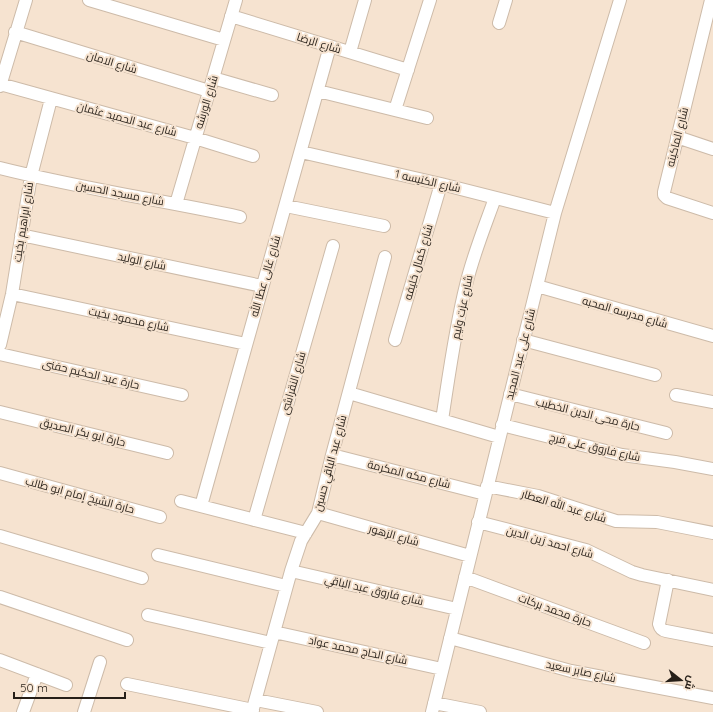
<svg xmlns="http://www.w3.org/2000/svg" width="713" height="712" font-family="Quicksand,Cairo,sans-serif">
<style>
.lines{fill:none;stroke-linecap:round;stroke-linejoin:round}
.street-casing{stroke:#cdbba9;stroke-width:14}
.street{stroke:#fff;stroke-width:12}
.labels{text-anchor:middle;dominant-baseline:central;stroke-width:4;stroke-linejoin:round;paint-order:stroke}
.street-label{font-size:11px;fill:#261f18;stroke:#f6e3d0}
</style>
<rect width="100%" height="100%" fill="#f6e3d0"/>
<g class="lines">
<defs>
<path id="street" d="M 89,0 L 224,40
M 711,0 L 664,192 L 664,195 L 667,198 L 713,213
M 231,16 L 408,70
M 499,23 L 506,0
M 15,32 L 209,91
M 350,52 L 365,0
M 213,78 L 272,95
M 0,84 L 195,138 L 253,156
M 0,86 L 26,0
M 318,91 L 427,118
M 395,110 L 430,0
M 677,137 L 713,149
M 301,152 L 441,184 L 555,213
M 0,168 C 79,188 160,200 240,217
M 176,204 L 236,0
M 286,206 L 384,226
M 21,235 L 262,286
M 537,286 L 713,336
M 12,294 L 246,344
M 395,340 L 441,184
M 523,340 L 655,375
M 0,345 L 12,294 L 31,176 L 51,99
M 0,354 L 182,395
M 349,393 L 499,437
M 510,394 L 666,433
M 676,395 L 713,402
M 0,412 L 167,453
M 442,420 C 449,375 455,329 466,285 C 473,255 485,226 495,198
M 502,425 L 622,455 L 675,462 L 713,469
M 332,455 L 485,494
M 0,473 L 160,517
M 487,486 L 538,496 L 616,521 L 657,522 L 713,533
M 181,501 L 306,533
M 201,506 L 330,46
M 318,513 L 470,556
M 254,520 L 333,246
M 478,522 L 586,550 L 632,572 L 642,575 L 713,590
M 0,536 L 142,578
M 158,555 L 286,586
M 291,571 L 457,609
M 465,577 L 644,643
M 668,580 L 659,624 C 660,628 661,630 666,631 L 713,640
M 0,597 L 127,640
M 148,615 L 271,643
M 274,632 L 442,669
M 450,638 L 571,671 L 713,698
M 0,660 L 66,685
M 127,684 L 253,710
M 256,700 L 317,712
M 434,703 L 480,712
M 23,712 L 37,674
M 84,712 L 100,662
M 252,712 L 291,571 L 301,541 L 318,513 L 332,455 L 385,257
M 432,712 L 555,213 L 620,0"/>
</defs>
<!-- street casing -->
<use href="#street" class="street-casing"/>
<!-- street -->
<use href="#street" class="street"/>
</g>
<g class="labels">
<!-- street labels -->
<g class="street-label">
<text transform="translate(319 43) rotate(17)">شارع الرضا</text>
<text transform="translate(112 62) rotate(17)">شارع الامان</text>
<text transform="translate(206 102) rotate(-73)">شارع الورشه</text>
<text transform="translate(127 119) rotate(15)">شارع عبد الحميد عثمان</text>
<text transform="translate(677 137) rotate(-76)">شارع الماكينه</text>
<text transform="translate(428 181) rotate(13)">شارع الكنيسه 1</text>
<text transform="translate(120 193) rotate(11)">شارع مسجد الحسين</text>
<text transform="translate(23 222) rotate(-81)">شارع ابراهيم بخيت</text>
<text transform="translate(142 261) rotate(12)">شارع الوليد</text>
<text transform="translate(418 262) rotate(-74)">شارع كمال خليفه</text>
<text transform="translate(265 276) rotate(-74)">شارع غالى عطا الله</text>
<text transform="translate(462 307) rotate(-78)">شارع عزت وليم</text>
<text transform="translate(625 312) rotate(16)">شارع مدرسه المحبه</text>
<text transform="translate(129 319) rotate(12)">شارع محمود بخيت</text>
<text transform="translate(520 354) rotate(-76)">شارع على عبد المجيد</text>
<text transform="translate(91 374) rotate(13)">حارة عبد الحكيم حفنى</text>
<text transform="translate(293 383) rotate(-74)">شارع النقراشى</text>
<text transform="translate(588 414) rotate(14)">حارة محى الدين الخطيب</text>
<text transform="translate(83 432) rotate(14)">حارة ابو بكر الصديق</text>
<text transform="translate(595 447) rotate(13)">شارع فاروق على فرج</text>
<text transform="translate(330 463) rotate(-75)">شارع عبد الباقي حسين</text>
<text transform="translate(409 474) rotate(14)">شارع مكه المكرمة</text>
<text transform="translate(80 495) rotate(15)">حارة الشيخ إمام ابو طالب</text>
<text transform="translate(564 506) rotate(17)">شارع عبد الله العطار</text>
<text transform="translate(394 535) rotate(16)">شارع الزهور</text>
<text transform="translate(550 542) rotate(16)">شارع احمد زين الدين</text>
<text transform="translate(374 590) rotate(13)">شارع فاروق عبد الباقي</text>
<text transform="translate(555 610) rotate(20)">حارة محمد بركات</text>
<text transform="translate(358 650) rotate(12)">شارع الحاج محمد عواد</text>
<text transform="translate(581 671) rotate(12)">شارع صابر سعيد</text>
</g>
</g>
<!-- north arrow -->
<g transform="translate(681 680) rotate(107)" stroke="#f6e3d0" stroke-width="3" paint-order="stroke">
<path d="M0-3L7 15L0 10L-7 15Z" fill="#261f18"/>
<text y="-6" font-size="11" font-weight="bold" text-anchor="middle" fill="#261f18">ش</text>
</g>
<!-- scale -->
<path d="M14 692v6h111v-6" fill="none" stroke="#261f18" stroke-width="2"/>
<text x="20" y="692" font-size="12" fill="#261f18" stroke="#f6e3d0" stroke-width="3" paint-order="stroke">50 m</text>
</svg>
